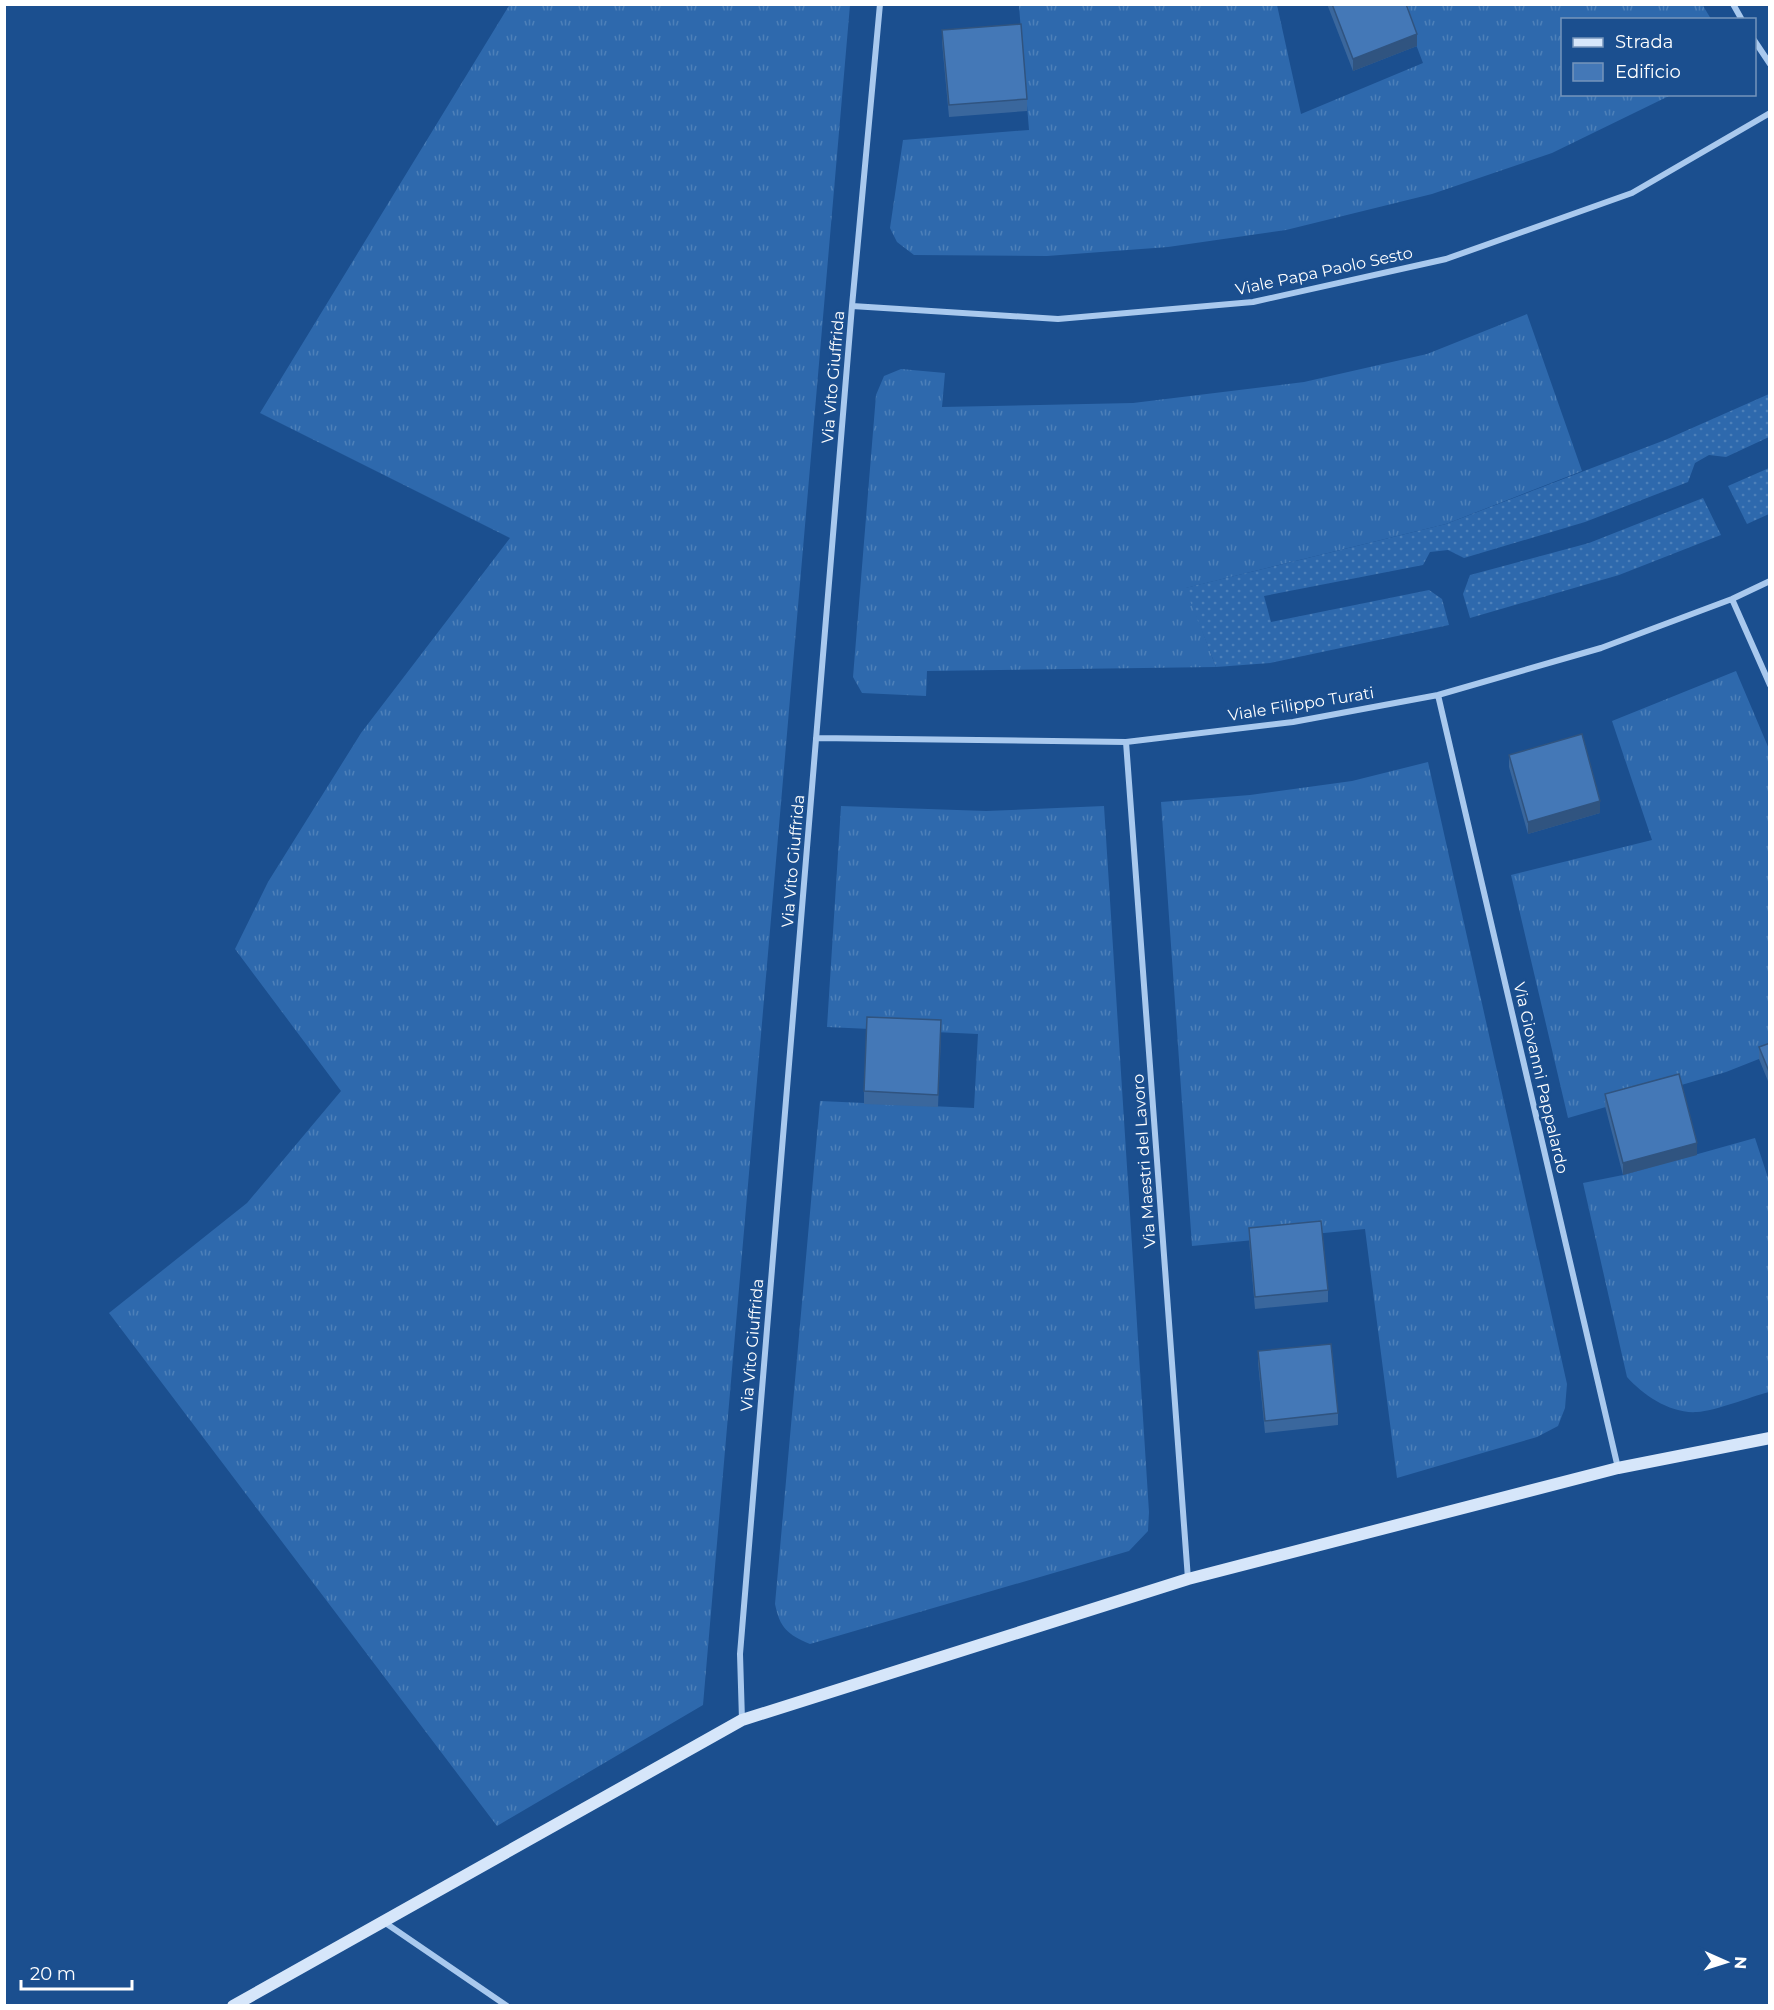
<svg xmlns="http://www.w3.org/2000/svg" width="1774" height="2010" font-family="Montserrat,sans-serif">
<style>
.grass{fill:url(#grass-tufts)}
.garden{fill:url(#garden-dots)}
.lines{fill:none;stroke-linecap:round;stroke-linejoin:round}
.street{stroke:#a9c9ee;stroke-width:6}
.secondary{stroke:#d6e6fa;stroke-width:12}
.wall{fill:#3a679d}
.shaded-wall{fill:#305480}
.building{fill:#4478b7;stroke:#305480;stroke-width:1.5}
.labels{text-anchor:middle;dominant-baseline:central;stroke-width:5;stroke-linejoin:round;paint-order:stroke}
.street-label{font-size:16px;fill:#fff;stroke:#1b4f8f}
</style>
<defs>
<pattern id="grass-tufts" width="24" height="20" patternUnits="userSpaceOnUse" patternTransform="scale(1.5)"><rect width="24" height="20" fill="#2e69ad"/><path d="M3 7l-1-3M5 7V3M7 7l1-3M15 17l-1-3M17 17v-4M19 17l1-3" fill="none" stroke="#4d80b9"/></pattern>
<pattern id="garden-dots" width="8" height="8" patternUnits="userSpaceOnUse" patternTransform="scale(1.5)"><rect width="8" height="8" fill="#2e69ad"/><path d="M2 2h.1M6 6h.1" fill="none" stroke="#4d80b9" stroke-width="1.8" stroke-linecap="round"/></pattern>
</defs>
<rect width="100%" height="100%" fill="#1b4f8f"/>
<!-- grass -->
<path class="grass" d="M 510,4 L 850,5 L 703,1705 L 497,1826 L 109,1313 L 247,1203 L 341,1091 L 235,949 L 268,882 L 361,733 L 510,538 L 260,413 Z
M 1063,4 L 1277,5 L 1301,114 L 1423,63 L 1401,5 L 1702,4 L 1711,19 L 1562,20 L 1562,94 L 1671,95 L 1552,153 L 1432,194 L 1286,230 L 1168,247 L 1047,256 L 914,255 L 897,242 L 890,228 L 903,140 L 1029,130 L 1019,6 Z
M 1527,314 L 1582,471 L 1446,524 L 1186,588 L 1216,667 L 927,671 L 926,696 L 862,693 L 853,677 L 876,395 L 884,376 L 901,369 L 945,373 L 942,407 L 1133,403 L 1304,382 L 1427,354 Z
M 1736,671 L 1769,749 L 1769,1055 L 1726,1072 L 1568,1118 L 1511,875 L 1652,840 L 1612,721 Z
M 1428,762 L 1567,1384 L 1565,1408 L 1558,1426 L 1537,1437 L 1397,1478 L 1365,1229 L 1192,1246 L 1161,802 L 1250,795 L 1352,781 Z
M 841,806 L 986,811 L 1104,806 L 1149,1512 L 1148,1531 L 1129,1551 L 810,1644 C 787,1634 780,1628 775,1604 L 820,1101 L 974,1108 L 978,1034 L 827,1027 Z
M 1755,1138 L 1769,1181 L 1769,1392 C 1750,1397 1715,1411 1697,1412 C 1671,1414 1643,1395 1627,1377 L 1583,1183 L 1623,1175 Z"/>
<!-- garden -->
<path class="garden" d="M 1769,394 L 1769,437 L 1726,457 L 1709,455 L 1695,463 L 1688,482 L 1585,522 L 1464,558 L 1448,550 L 1430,552 L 1423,565 L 1264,596 L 1271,622 L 1429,590 L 1442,599 L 1449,625 L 1270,663 L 1216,667 L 1185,588 L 1446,524 L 1665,440 Z
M 1769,468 L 1769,514 L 1747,524 L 1728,486 Z
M 1703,498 L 1721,535 L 1619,575 L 1470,618 L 1463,594 L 1470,575 L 1589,543 Z"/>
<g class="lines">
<!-- street -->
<path class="street" d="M 1733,4 L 1742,20
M 1754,40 L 1770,64
M 852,306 L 1058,319 L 1253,302 L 1446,259 L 1632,193 L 1770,113
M 1732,599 L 1770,685
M 1438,695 L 1618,1468
M 816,738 L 1126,742 L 1293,722 L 1438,695 L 1601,648 L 1732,599 L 1770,581
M 1126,742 L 1188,1579
M 742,1720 L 740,1654 L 852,306 L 880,4
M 384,1922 L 507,2006"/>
<!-- secondary -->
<path class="secondary" d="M 233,2006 L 742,1720 L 1188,1579 L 1618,1468 L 1770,1438"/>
</g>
<!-- wall -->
<path class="wall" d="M 1327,4 L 1406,4 L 1417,46 L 1353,71 Z
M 942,30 L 1027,99 L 1027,111 L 949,117 L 942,42 Z
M 1509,755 L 1600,813 L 1528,834 L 1509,767 Z
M 941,1033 L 938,1107 L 864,1104 L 864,1091 Z
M 1770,1043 L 1770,1086 L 1759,1059 L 1759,1047 Z
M 1605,1094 L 1697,1155 L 1623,1175 L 1605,1106 Z
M 1249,1228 L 1328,1290 L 1328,1302 L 1255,1309 L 1249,1240 Z
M 1258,1351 L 1338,1413 L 1338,1425 L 1265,1433 L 1258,1363 Z"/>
<!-- shaded-wall -->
<path class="shaded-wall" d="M 1417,34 L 1417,46 L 1353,71 L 1353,59 Z
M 1600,801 L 1600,813 L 1528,834 L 1528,822 Z
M 1697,1143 L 1697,1155 L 1623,1175 L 1623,1163 Z"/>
<!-- building -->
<path class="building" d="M 1332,4 L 1406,4 L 1417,34 L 1353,59 Z
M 1021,24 L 1027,99 L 949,105 L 942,30 Z
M 1582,734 L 1600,801 L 1528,822 L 1509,755 Z
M 867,1017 L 941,1020 L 938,1095 L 864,1091 Z
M 1770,1043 L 1770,1074 L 1759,1047 Z
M 1679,1074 L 1697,1143 L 1623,1163 L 1605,1094 Z
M 1321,1221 L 1328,1290 L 1255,1297 L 1249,1228 Z
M 1331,1344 L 1338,1413 L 1265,1421 L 1258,1351 Z"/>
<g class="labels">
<!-- street labels -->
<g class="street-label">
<text transform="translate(1324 271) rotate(-12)">Viale Papa Paolo Sesto</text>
<text transform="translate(833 377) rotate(-85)">Via Vito Giuffrida</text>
<text transform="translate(1301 704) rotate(-9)">Viale Filippo Turati</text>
<text transform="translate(793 861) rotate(-85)">Via Vito Giuffrida</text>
<text transform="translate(1541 1078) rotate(77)">Via Giovanni Pappalardo</text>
<text transform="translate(1144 1161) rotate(-94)">Via Maestri del Lavoro</text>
<text transform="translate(752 1345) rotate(-85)">Via Vito Giuffrida</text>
</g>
</g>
<!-- border -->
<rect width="1774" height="2010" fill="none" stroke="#ffffff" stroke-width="12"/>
<!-- legend -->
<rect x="1561" y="18" width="195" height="78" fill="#1b4f8f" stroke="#7695bc" stroke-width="1.5"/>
<rect x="1573" y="38" width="30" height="9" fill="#d6e6fa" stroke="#7695bc" stroke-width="1.5"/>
<text x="1615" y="48" font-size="18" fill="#ffffff">Strada</text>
<rect x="1573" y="63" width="30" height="18" fill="#4478b7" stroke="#7695bc" stroke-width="1.5"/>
<text x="1615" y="78" font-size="18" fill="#ffffff">Edificio</text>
<!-- north arrow -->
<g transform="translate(1726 1962) rotate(93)" stroke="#1b4f8f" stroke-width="4.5" paint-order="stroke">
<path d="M0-4.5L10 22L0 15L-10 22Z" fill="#ffffff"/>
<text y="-9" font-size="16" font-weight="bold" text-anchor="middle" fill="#ffffff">N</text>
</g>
<!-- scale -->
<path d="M21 1980v9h111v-9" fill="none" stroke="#ffffff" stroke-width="3"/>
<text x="30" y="1980" font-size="18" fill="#ffffff" stroke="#1b4f8f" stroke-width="4.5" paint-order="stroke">20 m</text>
</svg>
